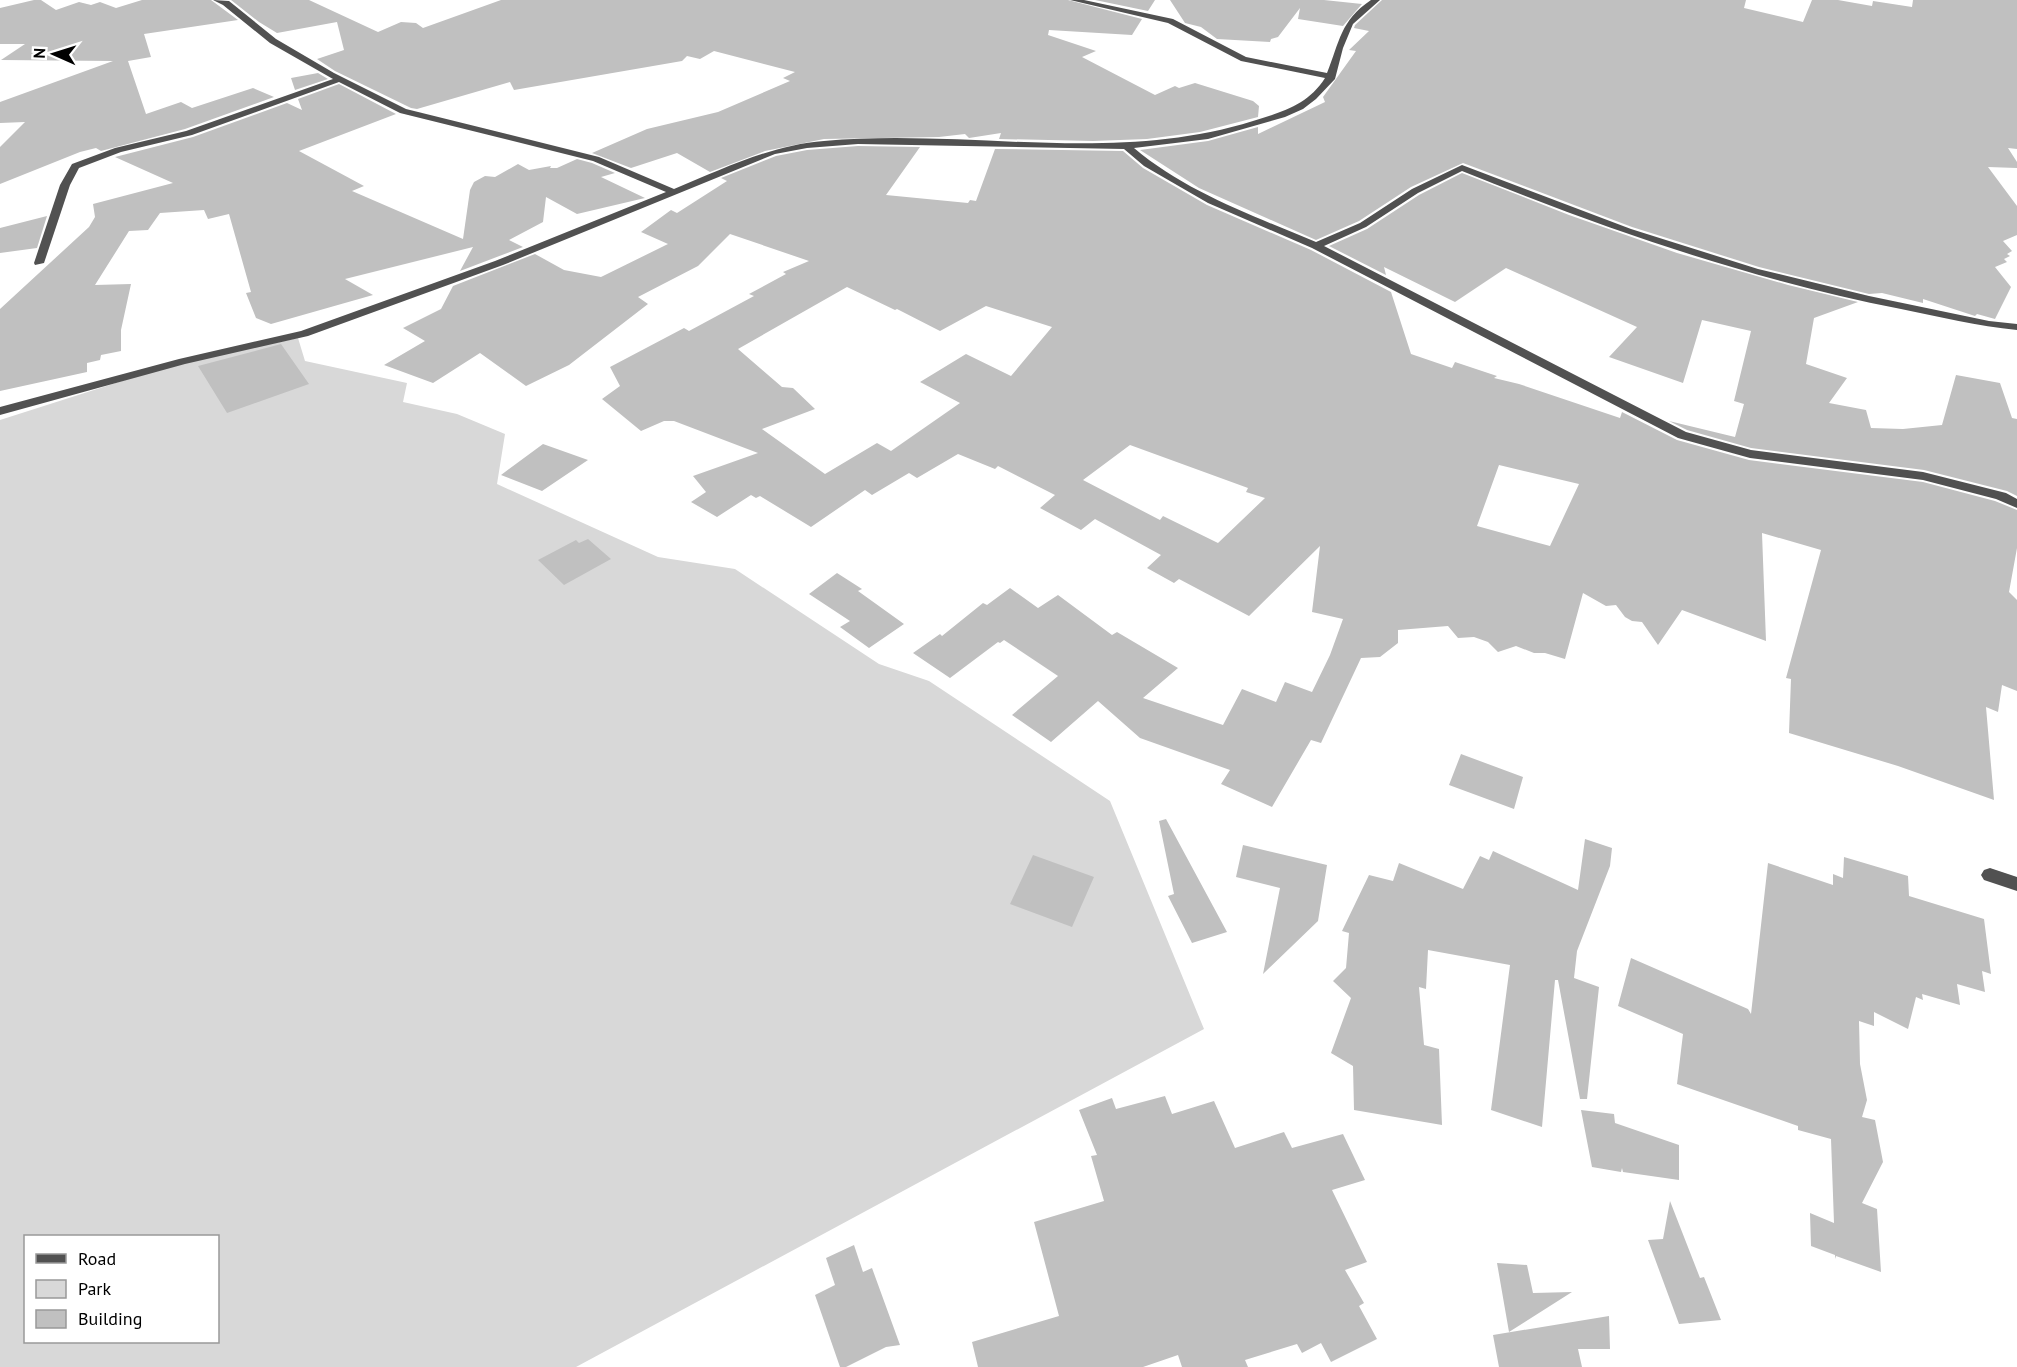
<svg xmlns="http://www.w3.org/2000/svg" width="2017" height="1367" font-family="'PT Sans',sans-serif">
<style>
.green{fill:#d8d8d8;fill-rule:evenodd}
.building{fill:#c0c0c0;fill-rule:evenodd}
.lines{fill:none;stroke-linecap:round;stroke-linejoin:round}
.minor{fill:#515151;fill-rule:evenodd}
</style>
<rect width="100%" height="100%" fill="#fff"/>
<!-- green -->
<path class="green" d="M 298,338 L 305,361 L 407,383 L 403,402 L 457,414 L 505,434 L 497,484 L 658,557 L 735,569 L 879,664 L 929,681 L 1110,801 L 1204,1029 L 576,1367 L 0,1367 L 0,420 L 169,366 ZM 26,1236 L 218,1236 L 218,1342 L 26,1342 Z"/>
<!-- building -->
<path class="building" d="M 34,0 L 41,0 L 56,10 L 79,2 L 91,5 L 100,2 L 116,8 L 142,0 L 211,0 L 238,20 L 144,34 L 151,57 L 128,61 L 146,114 L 181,102 L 192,108 L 253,88 L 274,97 L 185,129 L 101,151 L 96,148 L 80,152 L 0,184 L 0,147 L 25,122 L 0,123 L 0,102 L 113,61 L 1,60 L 25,44 L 0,44 L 0,8 Z
M 231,0 L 309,0 L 378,32 L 401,22 L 416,23 L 423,28 L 501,0 L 1068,0 L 1142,19 L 1132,35 L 1049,30 L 1048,35 L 1096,51 L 1082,57 L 1155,95 L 1175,86 L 1179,88 L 1195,83 L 1253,101 L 1259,106 L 1258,117 L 1200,132 L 1147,139 L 1093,141 L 999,139 L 1001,133 L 969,138 L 965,134 L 939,137 L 824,139 L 765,151 L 710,172 L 677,153 L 631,168 L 592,153 L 647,129 L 718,112 L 790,81 L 783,78 L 795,72 L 714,51 L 700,59 L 687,56 L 682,61 L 514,90 L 510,82 L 417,109 L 411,108 L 335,71 L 317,59 L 344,50 L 337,22 L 277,33 L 259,22 Z
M 1095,0 L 1155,0 L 1148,11 Z
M 1170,0 L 1324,0 L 1362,4 L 1343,26 L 1298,19 L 1300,8 L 1278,37 L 1271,39 L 1270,42 L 1217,39 L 1201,27 L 1185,23 Z
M 1382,0 L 1746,0 L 1744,8 L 1803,22 L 1812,0 L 1838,0 L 1872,6 L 1873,1 L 1912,7 L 1913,0 L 2017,0 L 2017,149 L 2008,148 L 2017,162 L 2017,168 L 1988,167 L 2017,206 L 2017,235 L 2003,241 L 2012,251 L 2007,254 L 2010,256 L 2004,259 L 2007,262 L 1995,267 L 2011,287 L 1995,319 L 1977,314 L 1975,316 L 1923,299 L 1923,303 L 1882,293 L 1869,294 L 1759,267 L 1632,227 L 1463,163 L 1411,187 L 1359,221 L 1316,240 L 1199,188 L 1140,150 L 1208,141 L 1258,127 L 1258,134 L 1325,102 L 1323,97 L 1356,51 L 1349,50 L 1369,31 L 1354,28 L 1355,25 Z
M 318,73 L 328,79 L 295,90 L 291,78 Z
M 339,84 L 396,114 L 299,151 L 364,186 L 352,191 L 463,239 L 470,190 L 474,182 L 485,176 L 495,177 L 518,164 L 529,170 L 551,166 L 550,168 L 557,168 L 577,159 L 592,163 L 615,173 L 601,177 L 645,198 L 577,214 L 546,197 L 543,222 L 509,240 L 523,247 L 460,271 L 473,247 L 345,279 L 373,295 L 271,324 L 256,318 L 246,293 L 251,292 L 229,214 L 208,219 L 204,210 L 160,213 L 148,230 L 129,231 L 95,285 L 131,284 L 121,330 L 121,351 L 101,355 L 100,360 L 87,363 L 87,372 L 0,391 L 0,309 L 89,227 L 95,217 L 93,204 L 173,183 L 115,157 L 193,137 L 287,103 L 302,110 L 298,99 Z
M 858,146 L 920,147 L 886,195 L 968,203 L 970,200 L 976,201 L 995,149 L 1123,151 L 1143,168 L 1207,205 L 1311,250 L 1391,292 L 1411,354 L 1452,368 L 1455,362 L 1497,376 L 1494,378 L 1519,384 L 1620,418 L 1622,412 L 1677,440 L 1749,460 L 1923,482 L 1995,501 L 2017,510 L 2017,548 L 2009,592 L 2017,600 L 2017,691 L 2002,685 L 1998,712 L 1986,707 L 1994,800 L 1898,766 L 1789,733 L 1791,679 L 1786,678 L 1821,550 L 1762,533 L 1766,641 L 1682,610 L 1658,645 L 1642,622 L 1632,621 L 1625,617 L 1616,605 L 1606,606 L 1583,593 L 1565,659 L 1545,653 L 1534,653 L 1516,646 L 1498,652 L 1488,642 L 1474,637 L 1458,638 L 1448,626 L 1398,630 L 1398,643 L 1380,657 L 1361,658 L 1321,743 L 1311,740 L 1272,807 L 1221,784 L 1230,770 L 1140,738 L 1098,701 L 1051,742 L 1012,715 L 1058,676 L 1004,640 L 1000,643 L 998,642 L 950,678 L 913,653 L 940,634 L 942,636 L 983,603 L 987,605 L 1010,588 L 1038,608 L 1058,595 L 1112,635 L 1117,632 L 1178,668 L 1143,698 L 1223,725 L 1242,689 L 1276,702 L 1285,682 L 1312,692 L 1330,655 L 1343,619 L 1312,612 L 1320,546 L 1249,616 L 1179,579 L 1174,583 L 1147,568 L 1161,555 L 1095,519 L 1081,530 L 1040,508 L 1055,495 L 998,466 L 995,469 L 958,454 L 917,478 L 909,473 L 872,495 L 865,490 L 811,527 L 760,496 L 756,498 L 751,495 L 717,517 L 691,502 L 706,492 L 693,476 L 758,453 L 674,421 L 664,421 L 641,431 L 602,399 L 620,386 L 610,367 L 684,328 L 689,331 L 754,296 L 749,294 L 786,274 L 783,272 L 809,261 L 730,234 L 698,266 L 638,297 L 648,304 L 569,365 L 526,386 L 480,353 L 433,383 L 384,365 L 425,341 L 403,328 L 441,309 L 453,286 L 535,254 L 564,270 L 601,277 L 668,244 L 641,232 L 671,210 L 677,213 L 727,181 L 721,178 L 776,156 L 807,150 ZM 847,287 L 895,310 L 897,309 L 940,331 L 986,306 L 1052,327 L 1011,376 L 966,354 L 920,382 L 960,403 L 891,451 L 877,443 L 825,474 L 762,429 L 815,409 L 793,388 L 782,387 L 738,349 ZM 1130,445 L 1248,488 L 1246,492 L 1265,498 L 1218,543 L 1163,516 L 1160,520 L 1083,480 ZM 1499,465 L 1579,484 L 1550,546 L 1477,526 Z
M 1462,173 L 1569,215 L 1677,253 L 1788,285 L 1858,302 L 1814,318 L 1806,364 L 1847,378 L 1829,403 L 1866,410 L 1871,428 L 1903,429 L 1942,425 L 1956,375 L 2000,383 L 2012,418 L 2017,419 L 2017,496 L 2007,491 L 1924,470 L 1751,448 L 1687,430 L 1669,421 L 1735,437 L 1744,404 L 1734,401 L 1751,331 L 1702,320 L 1683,383 L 1609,357 L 1637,327 L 1506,268 L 1455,302 L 1384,267 L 1386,275 L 1329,246 L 1367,229 L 1419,195 Z
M 47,216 L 37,248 L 0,253 L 0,228 Z
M 281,344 L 309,384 L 227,413 L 198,366 Z
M 543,444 L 588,460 L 542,491 L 501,475 Z
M 588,539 L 611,559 L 564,585 L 538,560 L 576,540 L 579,543 Z
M 837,573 L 862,589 L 858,591 L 904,624 L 869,648 L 840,627 L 850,621 L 809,594 Z
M 1461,754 L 1523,777 L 1514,809 L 1449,785 Z
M 1166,819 L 1227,932 L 1192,943 L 1168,896 L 1174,894 L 1159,821 Z
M 1585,839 L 1612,848 L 1610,866 L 1577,951 L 1574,978 L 1599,987 L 1587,1099 L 1580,1099 L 1558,980 L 1555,980 L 1542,1127 L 1491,1110 L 1510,965 L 1428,950 L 1426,989 L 1419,987 L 1424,1045 L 1439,1049 L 1442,1125 L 1354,1110 L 1353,1066 L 1331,1053 L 1351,998 L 1333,981 L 1346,968 L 1349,933 L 1342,931 L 1369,875 L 1393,881 L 1399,863 L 1463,889 L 1480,856 L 1489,860 L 1493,851 L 1578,890 Z
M 1243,845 L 1327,865 L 1318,921 L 1263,974 L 1280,888 L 1236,877 Z
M 1033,855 L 1094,877 L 1072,927 L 1010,904 Z
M 1844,857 L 1908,876 L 1909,896 L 1984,919 L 1991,974 L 1982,971 L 1985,992 L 1957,984 L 1960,1005 L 1922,994 L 1923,1000 L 1916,997 L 1908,1029 L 1874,1012 L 1874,1026 L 1859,1021 L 1860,1064 L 1867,1100 L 1862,1117 L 1875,1120 L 1883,1162 L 1862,1203 L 1877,1209 L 1881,1272 L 1836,1256 L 1835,1259 L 1835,1255 L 1811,1246 L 1810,1213 L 1834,1223 L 1831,1139 L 1798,1130 L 1798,1126 L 1677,1084 L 1683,1034 L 1618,1006 L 1631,958 L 1748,1009 L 1751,1014 L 1768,863 L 1833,885 L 1833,874 L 1843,878 Z
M 1165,1096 L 1172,1114 L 1214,1101 L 1235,1148 L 1284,1132 L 1292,1148 L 1343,1134 L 1365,1180 L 1332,1190 L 1367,1262 L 1345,1270 L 1364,1303 L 1359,1306 L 1377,1339 L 1331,1362 L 1321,1343 L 1302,1353 L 1297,1344 L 1245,1360 L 1248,1367 L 1182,1367 L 1178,1355 L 1143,1367 L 978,1367 L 972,1342 L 1059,1316 L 1034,1222 L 1104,1201 L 1091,1156 L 1097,1155 L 1079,1110 L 1112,1098 L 1116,1109 Z
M 1581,1110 L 1614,1114 L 1615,1123 L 1679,1145 L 1679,1180 L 1623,1172 L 1622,1168 L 1621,1172 L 1592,1167 Z
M 1670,1201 L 1700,1278 L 1704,1277 L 1721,1320 L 1679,1324 L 1648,1240 L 1663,1239 Z
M 854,1245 L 863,1272 L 872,1268 L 900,1345 L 886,1347 L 846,1367 L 840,1367 L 815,1295 L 835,1285 L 826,1258 Z
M 1497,1263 L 1527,1265 L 1533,1293 L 1572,1292 L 1509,1332 Z
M 1609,1316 L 1610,1349 L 1578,1349 L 1582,1367 L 1499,1367 L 1493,1335 Z"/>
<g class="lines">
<!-- minor -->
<path class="minor" d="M 213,0 L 229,1 L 276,39 L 334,73 L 406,109 L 599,157 L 674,189 C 723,169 771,145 824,141 C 968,128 1112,165 1253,121 C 1282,112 1308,105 1325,78 L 1241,61 L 1168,23 L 1070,0 L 1084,0 L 1173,19 L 1246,57 L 1327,73 C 1340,41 1340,21 1371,0 L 1380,0 L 1353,24 L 1343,48 L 1335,79 L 1316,99 L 1303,109 L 1285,117 L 1208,139 L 1134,148 C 1186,192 1254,216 1316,242 L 1360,223 L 1412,189 L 1462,165 L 1631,229 L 1758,269 L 1869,296 L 1989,321 L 2017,324 L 2017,330 C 1978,326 1939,317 1901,309 C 1749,279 1605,229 1462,171 L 1418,193 L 1366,227 L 1324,246 L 1686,432 L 1751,450 L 1923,472 L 2006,493 L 2017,499 L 2017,508 L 1996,499 L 1923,480 L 1750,458 L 1678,438 L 1312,248 L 1208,203 L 1144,166 L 1124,149 L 858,144 L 807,148 L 775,154 L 503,265 L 308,336 L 185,364 L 0,415 L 0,407 L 179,359 L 301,331 L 495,261 L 666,192 L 593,161 L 400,113 L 339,82 L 192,135 L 121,152 L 79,168 L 70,185 L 44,263 L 35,265 L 34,263 L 60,185 L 72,164 L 115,148 L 186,131 L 333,79 L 270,43 L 223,5 Z
M 1990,868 L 2017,877 L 2017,891 L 1984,880 L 1981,875 L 1984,870 Z"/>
</g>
<!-- legend -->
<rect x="24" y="1235" width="195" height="108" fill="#ffffff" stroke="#999999" stroke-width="1.5"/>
<rect x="36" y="1254" width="30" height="9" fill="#515151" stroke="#999999" stroke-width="1.5"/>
<text x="78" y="1265" font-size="18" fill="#000000">Road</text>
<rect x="36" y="1280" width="30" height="18" fill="#d8d8d8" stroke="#999999" stroke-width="1.5"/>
<text x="78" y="1295" font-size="18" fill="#000000">Park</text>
<rect x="36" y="1310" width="30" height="18" fill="#c0c0c0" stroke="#999999" stroke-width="1.5"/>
<text x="78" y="1325" font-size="18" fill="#000000">Building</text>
<!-- north arrow -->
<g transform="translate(54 54) rotate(273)" stroke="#ffffff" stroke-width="4.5" paint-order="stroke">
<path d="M0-4.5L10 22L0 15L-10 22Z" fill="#000000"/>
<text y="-9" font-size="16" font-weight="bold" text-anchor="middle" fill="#000000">N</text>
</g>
</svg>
